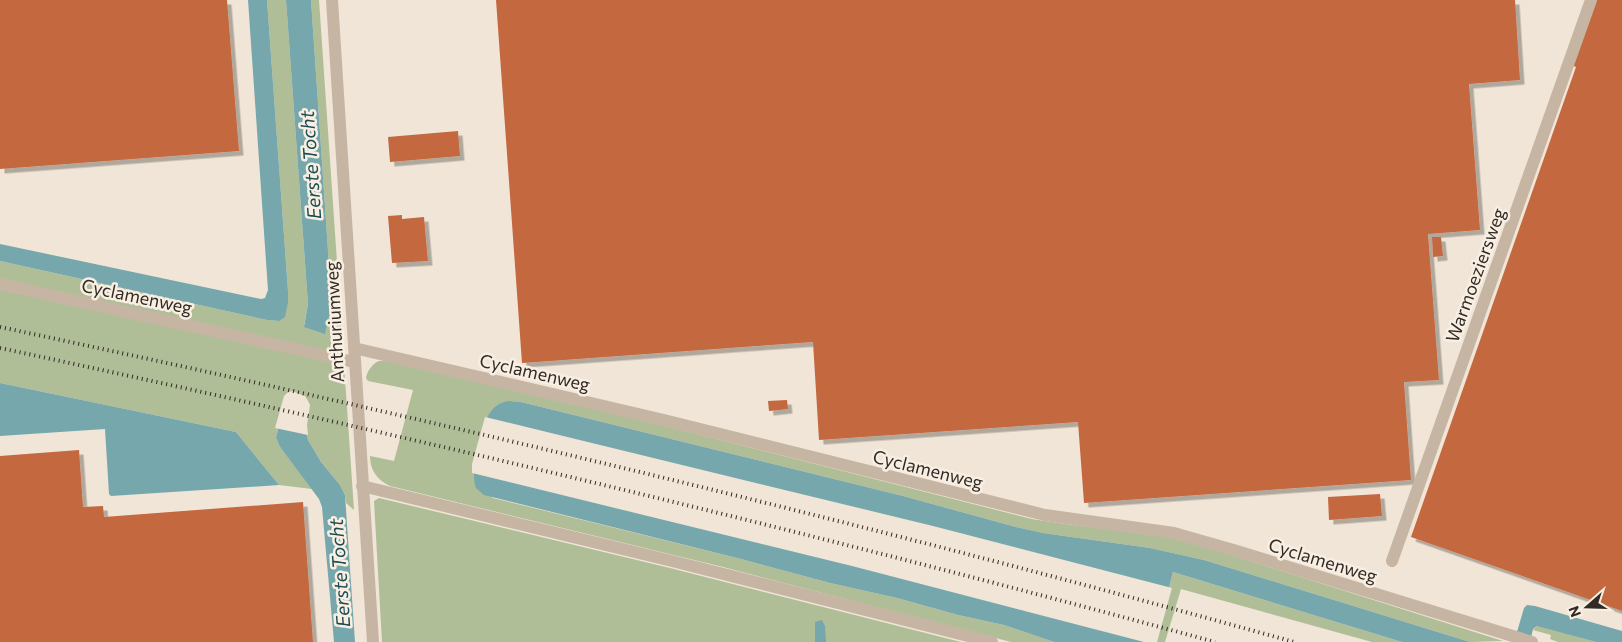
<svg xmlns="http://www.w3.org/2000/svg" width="1622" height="642" font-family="Commissioner,sans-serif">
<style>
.green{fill:#afbe97}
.water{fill:#76a7ac}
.pier{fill:#f0e5d6}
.building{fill:#c46840;filter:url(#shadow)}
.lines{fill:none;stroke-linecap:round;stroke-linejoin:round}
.minor{stroke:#c7b5a3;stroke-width:12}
.rail{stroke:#322a25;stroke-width:4;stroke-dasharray:1 4;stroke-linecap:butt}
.labels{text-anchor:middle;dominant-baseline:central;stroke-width:5;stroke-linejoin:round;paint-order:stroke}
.street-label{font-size:18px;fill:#322a25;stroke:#f8efe2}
.water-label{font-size:19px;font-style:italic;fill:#1c4c52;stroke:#f8efe2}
</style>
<defs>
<filter id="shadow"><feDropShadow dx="4.5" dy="4.5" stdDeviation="0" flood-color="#0004"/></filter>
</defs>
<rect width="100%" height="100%" fill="#f0e5d6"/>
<!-- green -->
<path class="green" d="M 267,0 L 286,0 L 308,304 L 304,326 L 331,295 L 311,0 L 319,0 L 354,510 L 346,503 L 345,495 L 340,485 L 321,462 L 308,440 L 304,425 L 286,397 L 276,438 L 280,447 L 312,489 L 279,485 L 236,432 L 0,383 L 0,261 L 267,320 L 279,321 L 288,291 Z
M 379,361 L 386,361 L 614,413 L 1032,519 C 1083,528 1137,530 1187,541 L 1503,641 L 1470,642 L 1204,560 L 1150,548 L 1043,533 L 1016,527 L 903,496 L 521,402 L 510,401 L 475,465 L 475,484 L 493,498 L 741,559 L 830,583 L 897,598 L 958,615 L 1004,625 L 1054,642 L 1011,642 L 723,567 L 390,486 C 377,480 370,470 370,456 L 394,461 L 413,390 L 368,381 L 366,378 C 367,371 373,363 379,361 Z
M 379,498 L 670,568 L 961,642 L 382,642 L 374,501 Z
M 1173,572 L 1402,642 L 1372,642 L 1181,589 L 1165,642 L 1155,642 Z
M 1537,626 L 1539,626 L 1596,642 L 1558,642 L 1550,639 L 1551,635 L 1533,630 Z"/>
<!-- water -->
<path class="water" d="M 248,0 L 267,0 L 288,291 L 288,302 L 285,317 L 279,321 L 267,320 L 0,261 L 0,244 L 261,299 L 265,298 L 268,290 Z
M 286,0 L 311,0 L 331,295 L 330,311 L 325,334 L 304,327 L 308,304 Z
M 0,383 L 236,432 L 279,485 L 111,496 L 109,494 L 105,429 L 0,436 Z
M 286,397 L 304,425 L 308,440 L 321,462 L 340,485 L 345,495 L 355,642 L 334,642 L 322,507 L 319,499 L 280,447 L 276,438 Z
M 510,401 L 521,402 L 903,496 L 1016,527 L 1043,533 L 1150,548 L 1204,560 L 1470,642 L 1402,642 L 1173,572 L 1155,642 L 1054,642 L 1004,625 L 958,615 L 897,598 L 830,583 L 741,559 L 484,495 L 476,488 C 469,469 482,438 487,418 C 492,408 498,402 510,401 Z
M 1527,605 L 1535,606 L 1622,631 L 1622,642 L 1596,642 L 1537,626 L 1533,629 L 1530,642 L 1514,642 L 1524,608 Z
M 822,620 L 825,626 L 826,642 L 815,642 L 815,622 Z"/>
<!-- pier -->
<path class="pier" d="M 292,391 L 305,396 L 308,401 L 310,405 L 307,425 L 308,435 L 275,428 L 284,396 L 287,393 Z
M 485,417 L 933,526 L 1172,588 L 1157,642 L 1144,642 L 852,566 L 472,473 L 472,464 Z"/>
<!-- building -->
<path class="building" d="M 0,0 L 227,0 L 239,151 L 0,169 Z
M 496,0 L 1515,0 L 1520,80 L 1469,84 L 1480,230 L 1428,234 L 1439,380 L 1404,382 L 1411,480 L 1084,503 L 1078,422 L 819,440 L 813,342 L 522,363 Z
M 1594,0 L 1622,0 L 1622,611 L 1411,537 L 1576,67 L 1571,65 Z
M 458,131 L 460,156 L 390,162 L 388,137 Z
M 402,215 L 402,219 L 424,217 L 428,261 L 392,263 L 388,216 Z
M 1432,237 L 1441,237 L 1443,256 L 1433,257 Z
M 787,400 L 788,409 L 769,411 L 768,401 Z
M 79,450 L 83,507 L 103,506 L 104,517 L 303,502 L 313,642 L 0,642 L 0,456 Z
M 1380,494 L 1382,516 L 1329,520 L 1328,497 Z"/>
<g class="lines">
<!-- minor -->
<path class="minor" d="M 332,0 L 373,642
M 0,284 L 354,362
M 354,348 L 664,420 L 1045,515 L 1174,533 L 1237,551 L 1532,642
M 362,486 L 672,561 L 992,642
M 1392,561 L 1591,0"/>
<!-- rail -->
<path class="rail" d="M 0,327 C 434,419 867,523 1294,642
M 0,348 C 407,435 813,532 1215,642"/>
</g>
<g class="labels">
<!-- street labels -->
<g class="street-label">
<text transform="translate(1475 275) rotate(-70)">Warmoeziersweg</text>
<text transform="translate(137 296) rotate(12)">Cyclamenweg</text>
<text transform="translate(334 322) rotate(-93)">Anthuriumweg</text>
<text transform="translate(535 372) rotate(13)">Cyclamenweg</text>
<text transform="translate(928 469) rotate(14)">Cyclamenweg</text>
<text transform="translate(1323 560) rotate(17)">Cyclamenweg</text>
</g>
<!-- water labels -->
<g class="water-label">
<text transform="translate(310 165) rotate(-94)">Eerste Tocht</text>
<text transform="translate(339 573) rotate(-94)">Eerste Tocht</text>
</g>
</g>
<!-- north arrow -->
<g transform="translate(1587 607) rotate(250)" stroke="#f8efe2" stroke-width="4" paint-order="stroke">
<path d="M0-4L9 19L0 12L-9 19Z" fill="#322a25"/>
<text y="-8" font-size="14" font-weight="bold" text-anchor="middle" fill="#322a25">N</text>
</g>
</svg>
